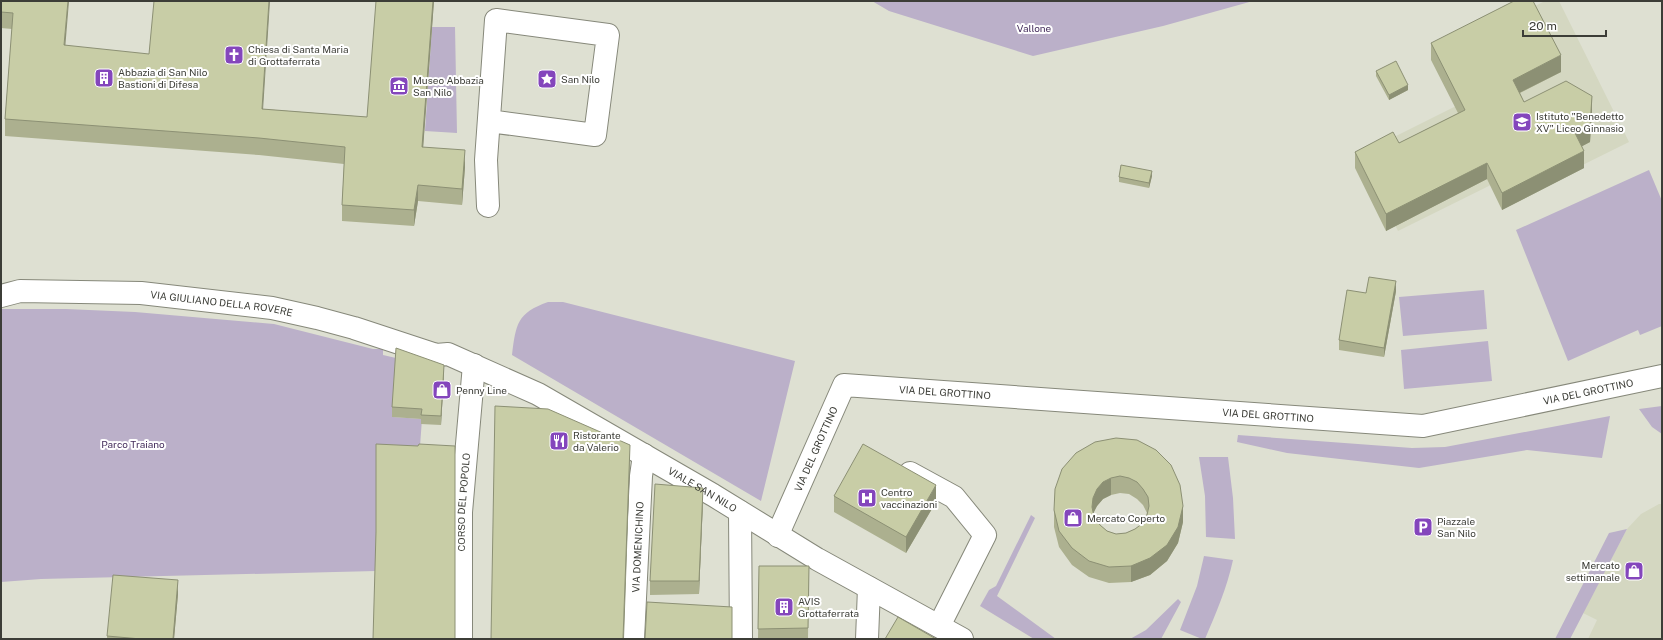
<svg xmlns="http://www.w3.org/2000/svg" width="1663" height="640" font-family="'Public Sans',sans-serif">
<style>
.built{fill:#d4d7c1}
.green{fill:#bbb0c9}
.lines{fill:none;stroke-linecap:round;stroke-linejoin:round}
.minor-casing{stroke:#86887a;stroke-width:24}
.minor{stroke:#fff;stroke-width:22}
.wall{fill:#acb08f;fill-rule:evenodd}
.shaded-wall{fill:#8c9074}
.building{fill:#c8cda6;stroke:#8c9074;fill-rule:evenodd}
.labels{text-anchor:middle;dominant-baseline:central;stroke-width:4;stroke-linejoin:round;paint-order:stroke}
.park-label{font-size:10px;fill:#442c5b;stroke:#fff}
.poi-label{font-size:10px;fill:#3c3d37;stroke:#fff;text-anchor:start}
.street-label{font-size:10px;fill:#3c3d37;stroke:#fff}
</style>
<rect width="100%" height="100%" fill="#dee0d2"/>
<!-- built -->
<path class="built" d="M 1545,1 L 1559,1 L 1629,142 L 1516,198 L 1505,178 L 1398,231 L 1360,154 L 1464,102 L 1440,53 Z
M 1659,504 L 1662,504 L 1662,639 L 1588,639 L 1597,620 L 1583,613 L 1627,529 L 1641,514 Z"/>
<!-- green -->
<path class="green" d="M 872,1 L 1253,1 L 1163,26 L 1033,56 L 889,11 Z
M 432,27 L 455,27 L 457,133 L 425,131 Z
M 1649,170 L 1662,201 L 1662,326 L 1640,335 L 1638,330 L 1568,361 L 1516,230 Z
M 1484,290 L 1487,329 L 1403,336 L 1399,297 Z
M 548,302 L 563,302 L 795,361 L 761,501 L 512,355 C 516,324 517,313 548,302 Z
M 1,309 L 66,309 L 135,312 L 274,324 L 373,349 L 383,349 L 383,355 L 396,358 L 393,417 L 422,419 L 419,460 L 377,549 L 376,571 L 41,579 L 1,582 Z
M 1488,341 L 1492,381 L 1404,389 L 1401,350 Z
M 1662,406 L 1662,434 L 1652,427 L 1639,409 Z
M 1610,416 L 1602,458 L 1527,450 L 1419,468 L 1287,453 L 1237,442 L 1238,435 L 1412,448 L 1445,447 Z
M 1199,457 L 1228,457 L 1233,498 L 1235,539 L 1206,537 L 1205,496 Z
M 1031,515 L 1035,518 L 997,596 L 1056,639 L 1034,639 L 980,606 L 989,590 L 996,586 Z
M 1627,529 L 1570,639 L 1555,639 L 1609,533 Z
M 1204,556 L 1233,560 C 1227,588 1216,613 1205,639 L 1202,639 L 1180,630 L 1197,586 Z
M 1178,599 L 1181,602 L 1161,639 L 1130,639 L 1146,630 Z"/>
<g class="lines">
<defs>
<g id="minor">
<path d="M 488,206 L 486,160 L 496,20 L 608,35 L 595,135 L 489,121"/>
<path id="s1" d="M 1,296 L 20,291 L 141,293 L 272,308 L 317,318 L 354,328 L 436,355 L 448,354 L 538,394 L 713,495 L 817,559 L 962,639"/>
<path d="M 910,473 L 954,497 L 985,535 L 939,626"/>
<path d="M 740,512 L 741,639"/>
<path id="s2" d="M 778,536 L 781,527 L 844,385 L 1423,426 L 1662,376"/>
<path id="s3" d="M 461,639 L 461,512 L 474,365"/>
<path id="s4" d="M 633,639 L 641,476 L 644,455"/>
<path d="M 867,639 L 869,588"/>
</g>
</defs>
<!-- minor casing -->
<use href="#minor" class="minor-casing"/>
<!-- minor -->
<use href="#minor" class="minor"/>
</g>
<!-- wall -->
<path class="wall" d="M 1,1 L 65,45 L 263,109 L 367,117 L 434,1 L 423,147 L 465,167 L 462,205 L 418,201 L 414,226 L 342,221 L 342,205 L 344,164 L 259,155 L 5,136 L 5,119 L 12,29 L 1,28 Z
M 1431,43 L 1561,72 L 1520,93 L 1524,102 L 1592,112 L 1590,142 L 1582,146 L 1584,168 L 1502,210 L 1487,179 L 1386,231 L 1355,168 L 1355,152 L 1399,143 L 1458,113 L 1431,60 Z
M 1376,71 L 1408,90 L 1389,100 L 1376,76 Z
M 1152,176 L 1149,188 L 1119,182 L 1119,177 Z
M 1396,291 L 1384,357 L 1339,350 L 1339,340 L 1366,293 Z
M 444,374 L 441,425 L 421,424 L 421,419 L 392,417 L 392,407 Z
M 1116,438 L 1183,522 L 1178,543 L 1167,561 L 1150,575 L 1131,582 L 1109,583 L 1089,577 L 1072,565 L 1059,547 L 1054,527 L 1054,510 ZM 1120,493 L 1129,494 L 1137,499 L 1143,505 L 1147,513 L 1143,523 L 1135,529 L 1126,533 L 1116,534 L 1107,531 L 1100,525 L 1094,517 L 1093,513 L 1097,506 L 1103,499 L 1111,495 Z
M 834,496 L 936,502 L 906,553 L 834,512 Z
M 703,501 L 699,594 L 650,595 L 650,581 Z
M 759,566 L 809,566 L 808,638 L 758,638 Z
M 178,594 L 174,639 L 107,639 L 107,636 Z"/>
<!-- shaded-wall -->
<path class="shaded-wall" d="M 68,1 L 69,1 L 64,62 L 64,45 Z
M 269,1 L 270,1 L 262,126 L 262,109 Z
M 433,1 L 434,1 L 422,163 L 422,147 Z
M 1561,55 L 1561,72 L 1513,96 L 1513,80 Z
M 1408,85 L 1408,90 L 1389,100 L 1389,95 Z
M 1592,96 L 1592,112 L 1590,142 L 1575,150 L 1575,133 Z
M 465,150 L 465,167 L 462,205 L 462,189 Z
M 1584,151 L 1584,168 L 1502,210 L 1502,193 Z
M 1487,163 L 1487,179 L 1386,231 L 1386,214 Z
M 1152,171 L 1152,176 L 1149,188 L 1149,183 Z
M 418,185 L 418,201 L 414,226 L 414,210 Z
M 1396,281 L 1396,291 L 1384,357 L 1384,348 Z
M 444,365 L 444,374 L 441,425 L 441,416 Z
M 630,445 L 630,461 L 624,639 L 623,639 Z
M 1111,478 L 1111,495 L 1103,499 L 1097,506 L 1093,514 L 1092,507 L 1093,498 L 1097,489 L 1103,482 Z
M 936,485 L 936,502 L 906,553 L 906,537 Z
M 703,488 L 703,501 L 699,594 L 699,581 Z
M 1183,506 L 1183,522 L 1178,543 L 1167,561 L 1150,575 L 1131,582 L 1131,566 Z
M 178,580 L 178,594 L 174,639 L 173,639 Z"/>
<!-- building -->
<path class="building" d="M 1,1 L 68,1 L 64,45 L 149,54 L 154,1 L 269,1 L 262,109 L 367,117 L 376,1 L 433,1 L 422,147 L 465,150 L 462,189 L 418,185 L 414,210 L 342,205 L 345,147 L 259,138 L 5,119 L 13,13 L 1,12 Z
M 1514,1 L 1533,1 L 1561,55 L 1513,80 L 1524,102 L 1566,81 L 1592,96 L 1590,126 L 1575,133 L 1584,151 L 1502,193 L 1487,163 L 1386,214 L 1355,152 L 1393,132 L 1399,143 L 1465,110 L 1431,43 Z
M 1396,61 L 1408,85 L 1389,95 L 1376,71 Z
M 1121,165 L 1152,171 L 1149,183 L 1119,177 Z
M 1369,277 L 1396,281 L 1384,348 L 1339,340 L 1347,290 L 1366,293 Z
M 396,348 L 444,365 L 441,416 L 421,415 L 422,409 L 392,407 Z
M 495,406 L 548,409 L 630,445 L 623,639 L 491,639 Z
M 1116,438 L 1137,440 L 1156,450 L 1171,465 L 1180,485 L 1183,506 L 1178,527 L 1167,545 L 1150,558 L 1131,566 L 1109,567 L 1089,561 L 1072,548 L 1059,531 L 1054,510 L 1055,489 L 1062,469 L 1076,453 L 1095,442 ZM 1120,476 L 1129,478 L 1137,482 L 1143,489 L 1148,497 L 1149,506 L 1147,515 L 1143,523 L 1135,529 L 1126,533 L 1116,534 L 1107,531 L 1100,525 L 1094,517 L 1092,507 L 1093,498 L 1097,489 L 1103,482 L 1111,478 Z
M 376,444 L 418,446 L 419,444 L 455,446 L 455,639 L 373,639 L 376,532 Z
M 863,444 L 936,485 L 906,537 L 834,496 Z
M 655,484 L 703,488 L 699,581 L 650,581 Z
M 759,566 L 809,566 L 808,628 L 758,629 Z
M 113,575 L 178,580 L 173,639 L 141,639 L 107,636 Z
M 647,602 L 732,607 L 732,639 L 645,639 Z
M 898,617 L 936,639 L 885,639 Z"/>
<!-- icons -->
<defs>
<symbol id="church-square" viewBox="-11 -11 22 22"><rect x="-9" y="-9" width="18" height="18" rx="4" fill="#8446bc" stroke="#fff"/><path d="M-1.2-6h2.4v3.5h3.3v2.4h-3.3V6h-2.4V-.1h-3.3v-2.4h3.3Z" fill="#fff"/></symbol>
<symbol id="building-square" viewBox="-11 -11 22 22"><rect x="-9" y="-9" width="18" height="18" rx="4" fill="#8446bc" stroke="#fff"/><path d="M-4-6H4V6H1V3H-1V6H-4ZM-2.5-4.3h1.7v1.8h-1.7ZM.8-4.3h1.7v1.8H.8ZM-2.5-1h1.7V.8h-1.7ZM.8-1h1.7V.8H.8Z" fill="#fff"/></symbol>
<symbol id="sight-square" viewBox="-11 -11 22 22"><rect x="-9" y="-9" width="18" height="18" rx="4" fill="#8446bc" stroke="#fff"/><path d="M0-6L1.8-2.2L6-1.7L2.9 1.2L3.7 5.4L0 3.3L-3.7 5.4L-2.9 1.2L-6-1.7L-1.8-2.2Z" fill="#fff"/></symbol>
<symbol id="museum-square" viewBox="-11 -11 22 22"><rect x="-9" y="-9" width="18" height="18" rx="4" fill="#8446bc" stroke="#fff"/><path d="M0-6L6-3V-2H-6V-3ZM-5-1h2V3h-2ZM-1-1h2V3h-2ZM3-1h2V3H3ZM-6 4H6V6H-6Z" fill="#fff"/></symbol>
<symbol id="school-square" viewBox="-11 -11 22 22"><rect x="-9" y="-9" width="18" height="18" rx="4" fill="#8446bc" stroke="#fff"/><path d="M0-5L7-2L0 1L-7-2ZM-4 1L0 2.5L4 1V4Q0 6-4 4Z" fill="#fff"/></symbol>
<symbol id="shop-square" viewBox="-11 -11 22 22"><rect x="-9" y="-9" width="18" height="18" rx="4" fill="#8446bc" stroke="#fff"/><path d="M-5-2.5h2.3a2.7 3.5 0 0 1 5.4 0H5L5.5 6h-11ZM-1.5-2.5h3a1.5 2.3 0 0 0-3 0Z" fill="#fff"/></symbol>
<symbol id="restaurant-square" viewBox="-11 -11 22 22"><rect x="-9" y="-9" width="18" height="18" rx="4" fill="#8446bc" stroke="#fff"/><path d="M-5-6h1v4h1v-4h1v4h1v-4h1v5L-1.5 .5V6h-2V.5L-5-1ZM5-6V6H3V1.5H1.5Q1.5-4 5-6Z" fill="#fff"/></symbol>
<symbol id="hospital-square" viewBox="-11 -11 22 22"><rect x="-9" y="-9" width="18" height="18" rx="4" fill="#8446bc" stroke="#fff"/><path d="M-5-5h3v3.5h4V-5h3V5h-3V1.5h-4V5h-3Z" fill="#fff"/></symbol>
<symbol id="parking-square" viewBox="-11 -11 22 22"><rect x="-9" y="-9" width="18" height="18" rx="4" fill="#8446bc" stroke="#fff"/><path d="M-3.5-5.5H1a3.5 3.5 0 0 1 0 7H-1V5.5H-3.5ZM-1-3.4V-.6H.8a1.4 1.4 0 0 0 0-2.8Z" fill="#fff"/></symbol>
</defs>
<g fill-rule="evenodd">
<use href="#church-square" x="223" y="44" width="22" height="22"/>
<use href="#building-square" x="93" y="67" width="22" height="22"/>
<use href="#sight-square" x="536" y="68" width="22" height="22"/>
<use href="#museum-square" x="388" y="75" width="22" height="22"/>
<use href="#school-square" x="1511" y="111" width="22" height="22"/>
<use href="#shop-square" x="431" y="379" width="22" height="22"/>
<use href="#restaurant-square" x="548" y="430" width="22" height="22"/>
<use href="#hospital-square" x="856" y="487" width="22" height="22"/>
<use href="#shop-square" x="1062" y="507" width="22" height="22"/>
<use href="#parking-square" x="1412" y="516" width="22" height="22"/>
<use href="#shop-square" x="1623" y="560" width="22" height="22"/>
<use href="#building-square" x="773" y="596" width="22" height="22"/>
</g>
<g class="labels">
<!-- park labels -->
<g class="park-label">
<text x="1034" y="28">Vallone</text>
<text x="133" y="444">Parco Traiano</text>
</g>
<!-- poi labels -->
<g class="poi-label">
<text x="248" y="49">Chiesa di Santa Maria<tspan x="248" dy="12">di Grottaferrata</tspan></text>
<text x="118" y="72">Abbazia di San Nilo<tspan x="118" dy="12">Bastioni di Difesa</tspan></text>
<text x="561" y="79">San Nilo</text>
<text x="413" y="80">Museo Abbazia<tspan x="413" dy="12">San Nilo</tspan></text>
<text x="1536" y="116">Istituto "Benedetto<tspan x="1536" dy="12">XV" Liceo Ginnasio</tspan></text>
<text x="456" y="390">Penny Line</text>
<text x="573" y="435">Ristorante<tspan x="573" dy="12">da Valerio</tspan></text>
<text x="881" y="492">Centro<tspan x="881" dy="12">vaccinazioni</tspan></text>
<text x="1087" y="518">Mercato Coperto</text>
<text x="1437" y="521">Piazzale<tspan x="1437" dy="12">San Nilo</tspan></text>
<text x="1620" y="565" text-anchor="end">Mercato<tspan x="1620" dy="12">settimanale</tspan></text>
<text x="798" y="601">AVIS<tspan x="798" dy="12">Grottaferrata</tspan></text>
</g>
<!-- street labels -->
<g class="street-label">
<text stroke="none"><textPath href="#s1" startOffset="222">VIA GIULIANO DELLA ROVERE</textPath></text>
<text stroke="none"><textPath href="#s2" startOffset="266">VIA DEL GROTTINO</textPath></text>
<text stroke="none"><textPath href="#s2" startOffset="914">VIA DEL GROTTINO</textPath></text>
<text stroke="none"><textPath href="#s2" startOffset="590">VIA DEL GROTTINO</textPath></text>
<text stroke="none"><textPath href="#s2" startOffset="95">VIA DEL GROTTINO</textPath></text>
<text stroke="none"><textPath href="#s1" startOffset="744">VIALE SAN NILO</textPath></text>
<text stroke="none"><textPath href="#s3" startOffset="137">CORSO DEL POPOLO</textPath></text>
<text stroke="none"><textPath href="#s4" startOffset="92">VIA DOMENICHINO</textPath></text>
</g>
</g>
<!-- border -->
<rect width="1663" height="640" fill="none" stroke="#3c3d37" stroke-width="4"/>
<!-- scale -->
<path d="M1523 30v6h83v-6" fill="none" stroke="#3c3d37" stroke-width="2"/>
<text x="1529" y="30" font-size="12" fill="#3c3d37" stroke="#ffffff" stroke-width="3" paint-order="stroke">20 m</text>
</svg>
